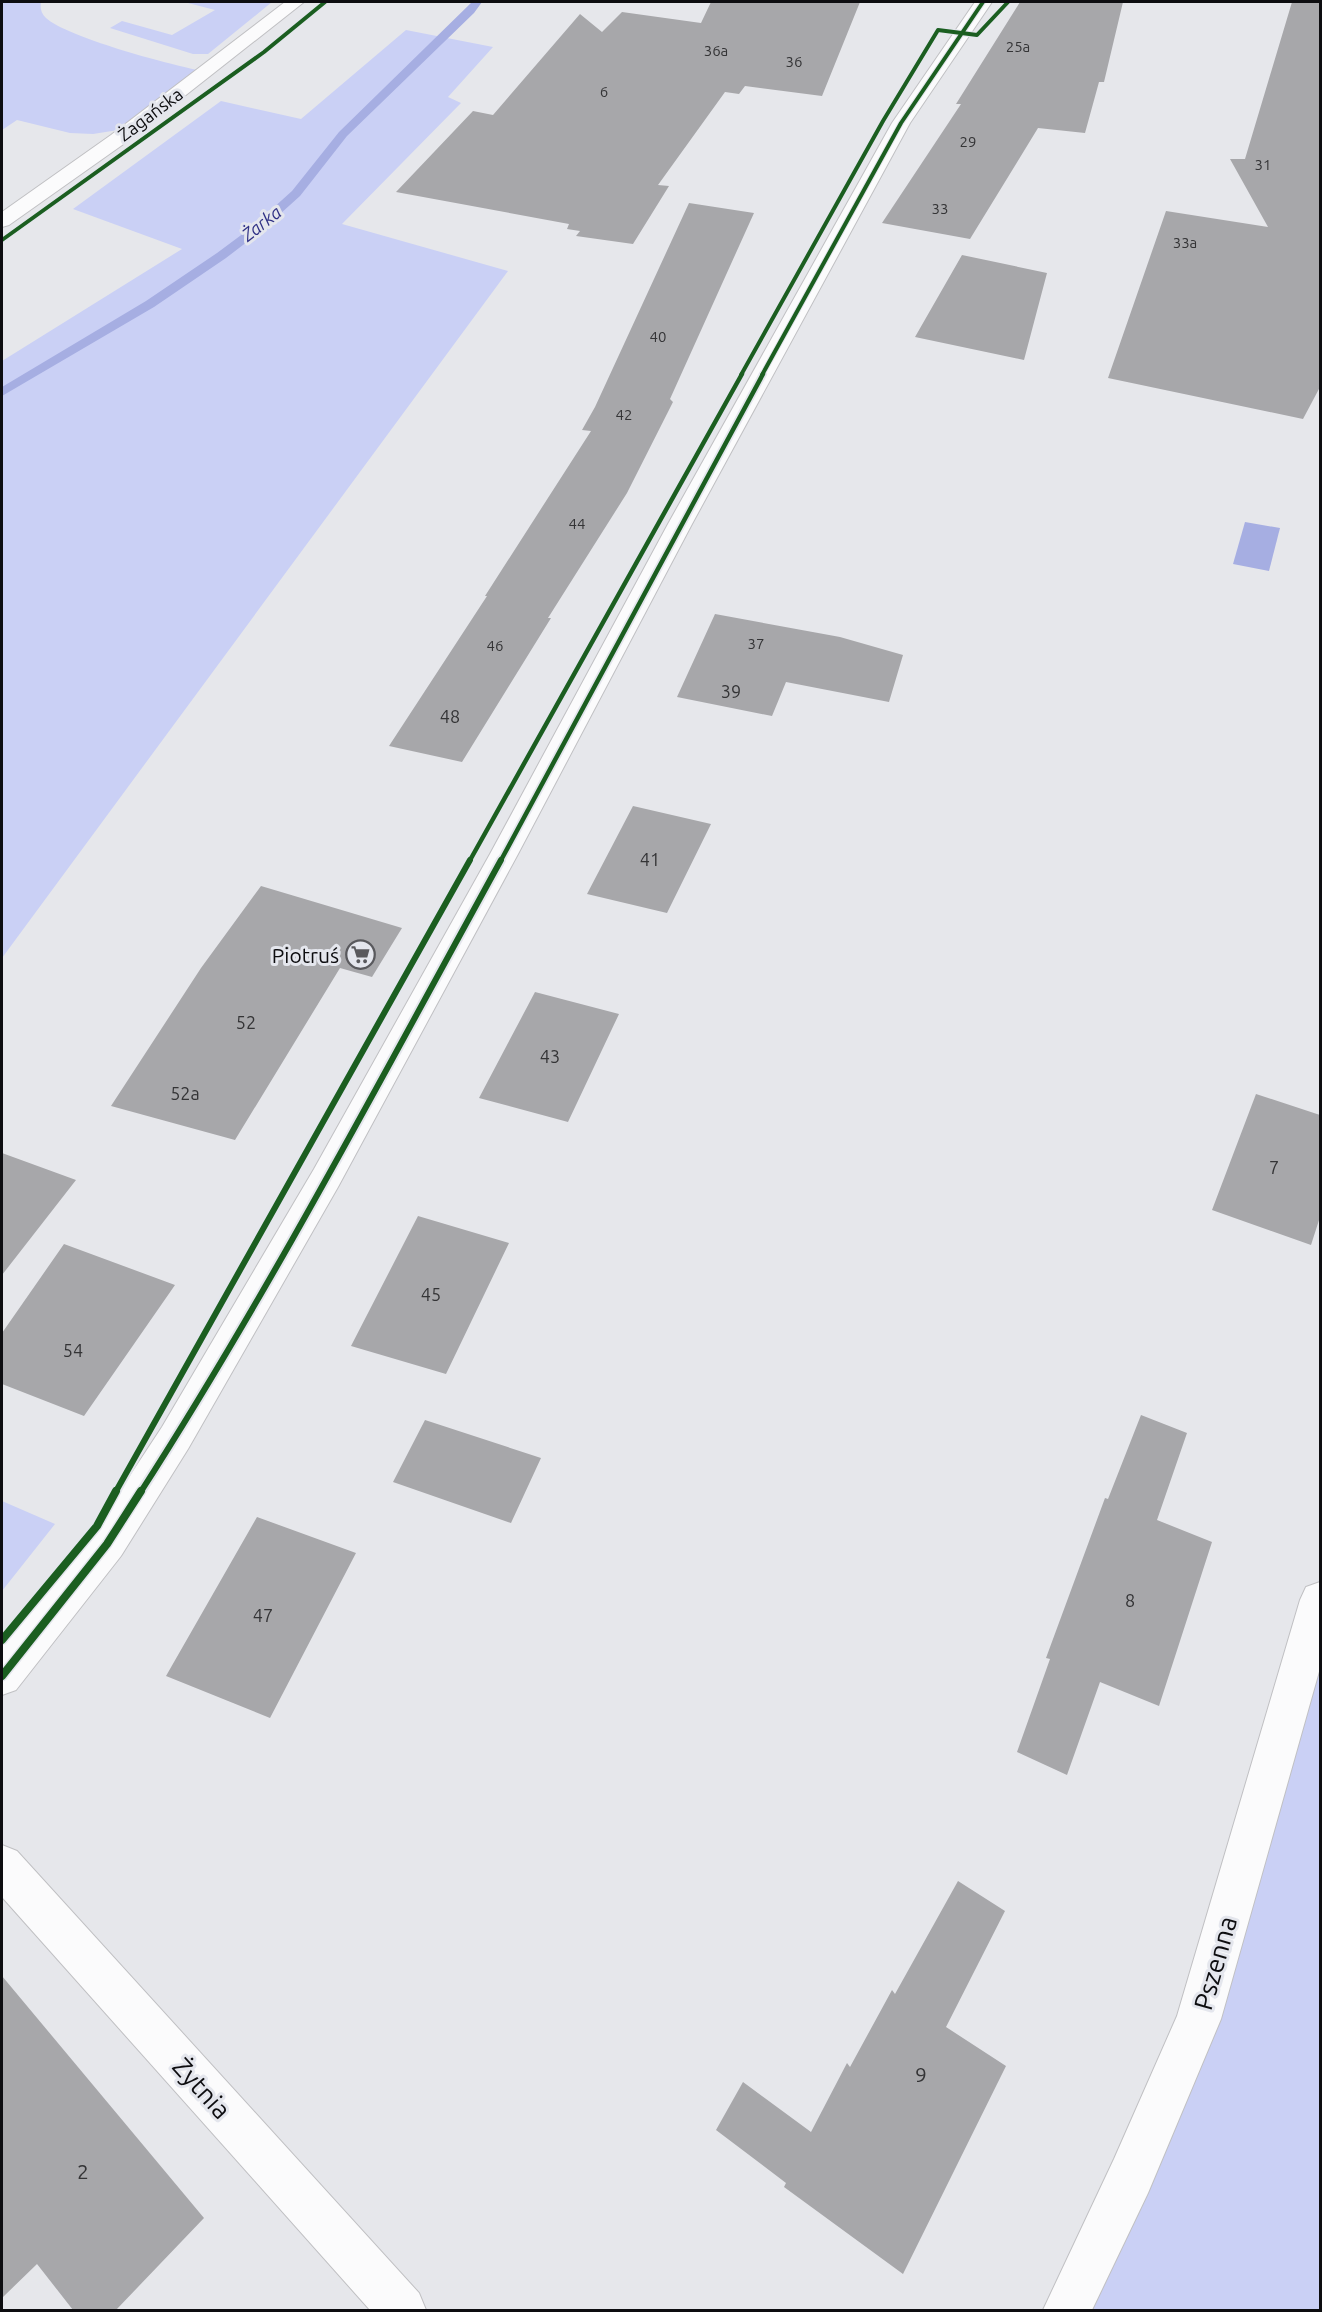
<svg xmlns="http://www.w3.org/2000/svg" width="1322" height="2312" font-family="Ubuntu,sans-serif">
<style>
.green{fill:#cad0f5}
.water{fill:#a6aee2}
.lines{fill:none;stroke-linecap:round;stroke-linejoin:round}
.stream{fill:#a6aee2;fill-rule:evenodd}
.building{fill:#a7a7aa}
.minor-casing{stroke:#c0c0c3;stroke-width:2}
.minor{fill:#fbfbfc;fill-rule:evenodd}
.cycleway-far3-casing{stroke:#e4e6ed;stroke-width:6}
.cycleway-far2-casing{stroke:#e4e6ed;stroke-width:8}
.cycleway-far1-casing{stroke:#e4e6ed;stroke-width:10}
.cycleway-casing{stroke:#e4e6ed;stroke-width:11}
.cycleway-far3{stroke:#1b5e20;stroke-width:4}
.cycleway-far2{stroke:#1b5e20;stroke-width:4.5}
.cycleway-far1{stroke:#1b5e20;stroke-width:6}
.cycleway{stroke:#1b5e20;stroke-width:8}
.labels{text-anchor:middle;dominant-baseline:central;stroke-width:6;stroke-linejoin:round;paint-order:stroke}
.far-number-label{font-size:15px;fill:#343436}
.far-street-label{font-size:18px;fill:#0d0d10;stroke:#e4e6ed}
.far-water-label{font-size:18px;font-style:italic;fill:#303185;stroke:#e4e6ed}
.number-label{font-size:18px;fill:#343436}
.poi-label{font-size:21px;fill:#0d0d10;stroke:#e4e6ed;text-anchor:end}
.near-number-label{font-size:21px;fill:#343436}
.near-street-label{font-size:26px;fill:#0d0d10;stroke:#e4e6ed}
</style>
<rect width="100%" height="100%" fill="#e6e7eb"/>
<!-- green -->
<path class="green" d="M 2,2 L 41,2 C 40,8 41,13 46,18 C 67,37 167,64 198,70 L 118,130 L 93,134 L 70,133 L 17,120 L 2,130 Z
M 184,2 L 272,2 L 208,54 L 193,54 L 110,28 L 122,21 L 172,35 L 215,10 Z
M 406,30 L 493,47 L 448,97 L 461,103 L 342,224 L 508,271 L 2,958 L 2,361 L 182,249 L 73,209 L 221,101 L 301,119 Z
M 2,1501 L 55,1524 L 2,1591 Z
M 1320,1656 L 1320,2310 L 1065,2310 L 1199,2019 Z"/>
<!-- water -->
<path class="water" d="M 1245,522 L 1280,528 L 1269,571 L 1233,564 Z"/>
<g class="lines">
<!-- stream -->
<path class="stream" d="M 472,2 L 482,2 L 474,13 L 347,136 L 300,196 L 260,232 L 226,258 L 154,307 L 2,396 L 2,387 L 146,301 L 217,253 L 252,227 L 292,191 L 339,132 Z"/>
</g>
<!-- building -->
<path class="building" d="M 711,2 L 860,2 L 822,96 L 745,86 L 739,94 L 725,92 L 658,185 L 669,186 L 633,244 L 576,236 L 580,231 L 567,229 L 569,224 L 396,192 L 473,111 L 493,115 L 580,14 L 602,32 L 622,12 L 701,23 Z
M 1020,2 L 1123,2 L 1104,82 L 1099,82 L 1085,133 L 1038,128 L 970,239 L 882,223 L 961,104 L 956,104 Z
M 1292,2 L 1320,2 L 1320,387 L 1303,419 L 1108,378 L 1166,211 L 1268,227 L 1230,159 L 1245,159 Z
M 689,203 L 754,213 L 670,399 L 673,402 L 627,493 L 548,618 L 551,618 L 462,762 L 389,746 L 487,596 L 485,596 L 591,431 L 582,430 L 595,407 Z
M 962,255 L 1047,273 L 1024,360 L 915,337 Z
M 715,614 L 840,637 L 903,655 L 889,702 L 786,682 L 772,716 L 677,697 Z
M 633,806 L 711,824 L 667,913 L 587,894 Z
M 261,886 L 402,928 L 372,977 L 340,968 L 235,1140 L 111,1106 L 201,968 Z
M 535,992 L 619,1014 L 568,1122 L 479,1098 Z
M 1256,1094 L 1320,1115 L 1320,1217 L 1311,1245 L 1212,1210 Z
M 2,1153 L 76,1180 L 2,1275 Z
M 418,1216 L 509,1243 L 446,1374 L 351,1346 Z
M 64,1244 L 175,1285 L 84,1416 L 2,1384 L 2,1333 Z
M 1141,1415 L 1187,1433 L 1157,1520 L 1212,1542 L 1159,1706 L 1100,1682 L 1067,1775 L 1017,1752 L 1050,1659 L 1046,1658 L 1105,1498 L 1108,1499 Z
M 425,1420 L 541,1458 L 511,1523 L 393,1482 Z
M 257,1517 L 356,1553 L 270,1718 L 166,1676 Z
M 958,1881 L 1005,1911 L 946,2027 L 1006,2066 L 903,2274 L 784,2187 L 786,2183 L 716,2130 L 743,2082 L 811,2132 L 847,2063 L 850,2067 L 892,1990 L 895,1994 Z
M 2,1976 L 204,2218 L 116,2310 L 73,2310 L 37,2264 L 2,2298 Z"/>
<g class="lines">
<defs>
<path id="minor" d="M 285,2 L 304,2 L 125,143 L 9,225 L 2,227 L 2,212 L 111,135 Z
M 975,2 L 992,2 L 910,123 L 692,524 L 518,854 L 338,1187 L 188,1449 L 121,1556 L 16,1690 L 2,1695 L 2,1645 L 93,1532 L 162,1427 L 314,1169 L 490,854 L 668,524 L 892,123 Z
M 1320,1582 L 1320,1668 L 1221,2019 L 1148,2193 L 1092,2310 L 1043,2310 L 1114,2159 L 1177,2016 L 1300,1600 L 1306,1587 Z
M 2,1845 L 17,1851 L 419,2293 L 426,2310 L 370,2310 L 2,1897 Z"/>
</defs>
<!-- minor casing -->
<use href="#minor" class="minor-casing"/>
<!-- minor -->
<use href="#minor" class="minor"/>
<defs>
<path id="cycleway-far3" d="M 2,240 L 264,52 L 325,2
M 741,375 L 883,121 L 938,30 L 977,35 L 1008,2
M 762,375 L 901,123 L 983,2"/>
<path id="cycleway-far2" d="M 469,862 L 742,374
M 500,862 L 763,374"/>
<path id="cycleway-far1" d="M 115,1493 L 470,860
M 140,1493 C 271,1289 384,1073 501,860"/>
<path id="cycleway" d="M 2,1640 L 97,1526 L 116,1491
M 2,1676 L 107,1544 L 141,1491"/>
</defs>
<!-- cycleway-far3 casing -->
<use href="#cycleway-far3" class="cycleway-far3-casing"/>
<!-- cycleway-far2 casing -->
<use href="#cycleway-far2" class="cycleway-far2-casing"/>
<!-- cycleway-far1 casing -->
<use href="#cycleway-far1" class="cycleway-far1-casing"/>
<!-- cycleway casing -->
<use href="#cycleway" class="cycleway-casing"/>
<!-- cycleway-far3 -->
<use href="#cycleway-far3" class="cycleway-far3"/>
<!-- cycleway-far2 -->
<use href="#cycleway-far2" class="cycleway-far2"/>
<!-- cycleway-far1 -->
<use href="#cycleway-far1" class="cycleway-far1"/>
<!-- cycleway -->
<use href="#cycleway" class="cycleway"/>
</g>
<!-- icons -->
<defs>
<symbol id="supermarket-ring" viewBox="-11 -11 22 22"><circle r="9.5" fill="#e4e6ed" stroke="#59595d" stroke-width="1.5"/><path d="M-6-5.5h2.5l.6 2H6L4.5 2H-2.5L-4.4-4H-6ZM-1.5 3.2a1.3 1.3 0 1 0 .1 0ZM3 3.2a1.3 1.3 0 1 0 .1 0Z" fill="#59595d"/></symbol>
</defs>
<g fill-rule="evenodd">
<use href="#supermarket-ring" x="344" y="938" width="33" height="33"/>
</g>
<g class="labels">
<!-- far-number labels -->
<g class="far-number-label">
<text x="1018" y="46">25a</text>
<text x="716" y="50">36a</text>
<text x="794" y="61">36</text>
<text x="604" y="91">6</text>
<text x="968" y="141">29</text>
<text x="1263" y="164">31</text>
<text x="940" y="208">33</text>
<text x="1185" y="242">33a</text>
<text x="658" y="336">40</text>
<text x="624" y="414">42</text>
<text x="577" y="523">44</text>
<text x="756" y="643">37</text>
<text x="495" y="645">46</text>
</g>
<!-- far-street labels -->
<g class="far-street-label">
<text transform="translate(150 114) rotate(-37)">Żagańska</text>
</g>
<!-- far-water labels -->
<g class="far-water-label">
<text transform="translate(261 223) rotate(-38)">Żarka</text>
</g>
<!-- number labels -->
<g class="number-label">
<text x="731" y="691">39</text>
<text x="450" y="716">48</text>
<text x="650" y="859">41</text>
<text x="246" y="1022">52</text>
<text x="550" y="1056">43</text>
<text x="185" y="1093">52a</text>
<text x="1274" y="1167">7</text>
<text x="431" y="1294">45</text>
<text x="73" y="1350">54</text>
<text x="1130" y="1600">8</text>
<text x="263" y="1615">47</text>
</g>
<!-- poi labels -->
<g class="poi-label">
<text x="339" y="955">Piotruś</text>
</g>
<!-- near-number labels -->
<g class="near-number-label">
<text x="921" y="2074">9</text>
<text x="83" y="2171">2</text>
</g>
<!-- near-street labels -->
<g class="near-street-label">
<text transform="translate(1215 1963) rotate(-74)">Pszenna</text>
<text transform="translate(202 2088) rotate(48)">Żytnia</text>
</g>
</g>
<!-- border -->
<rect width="1322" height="2312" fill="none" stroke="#0d0d10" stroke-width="6"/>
</svg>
